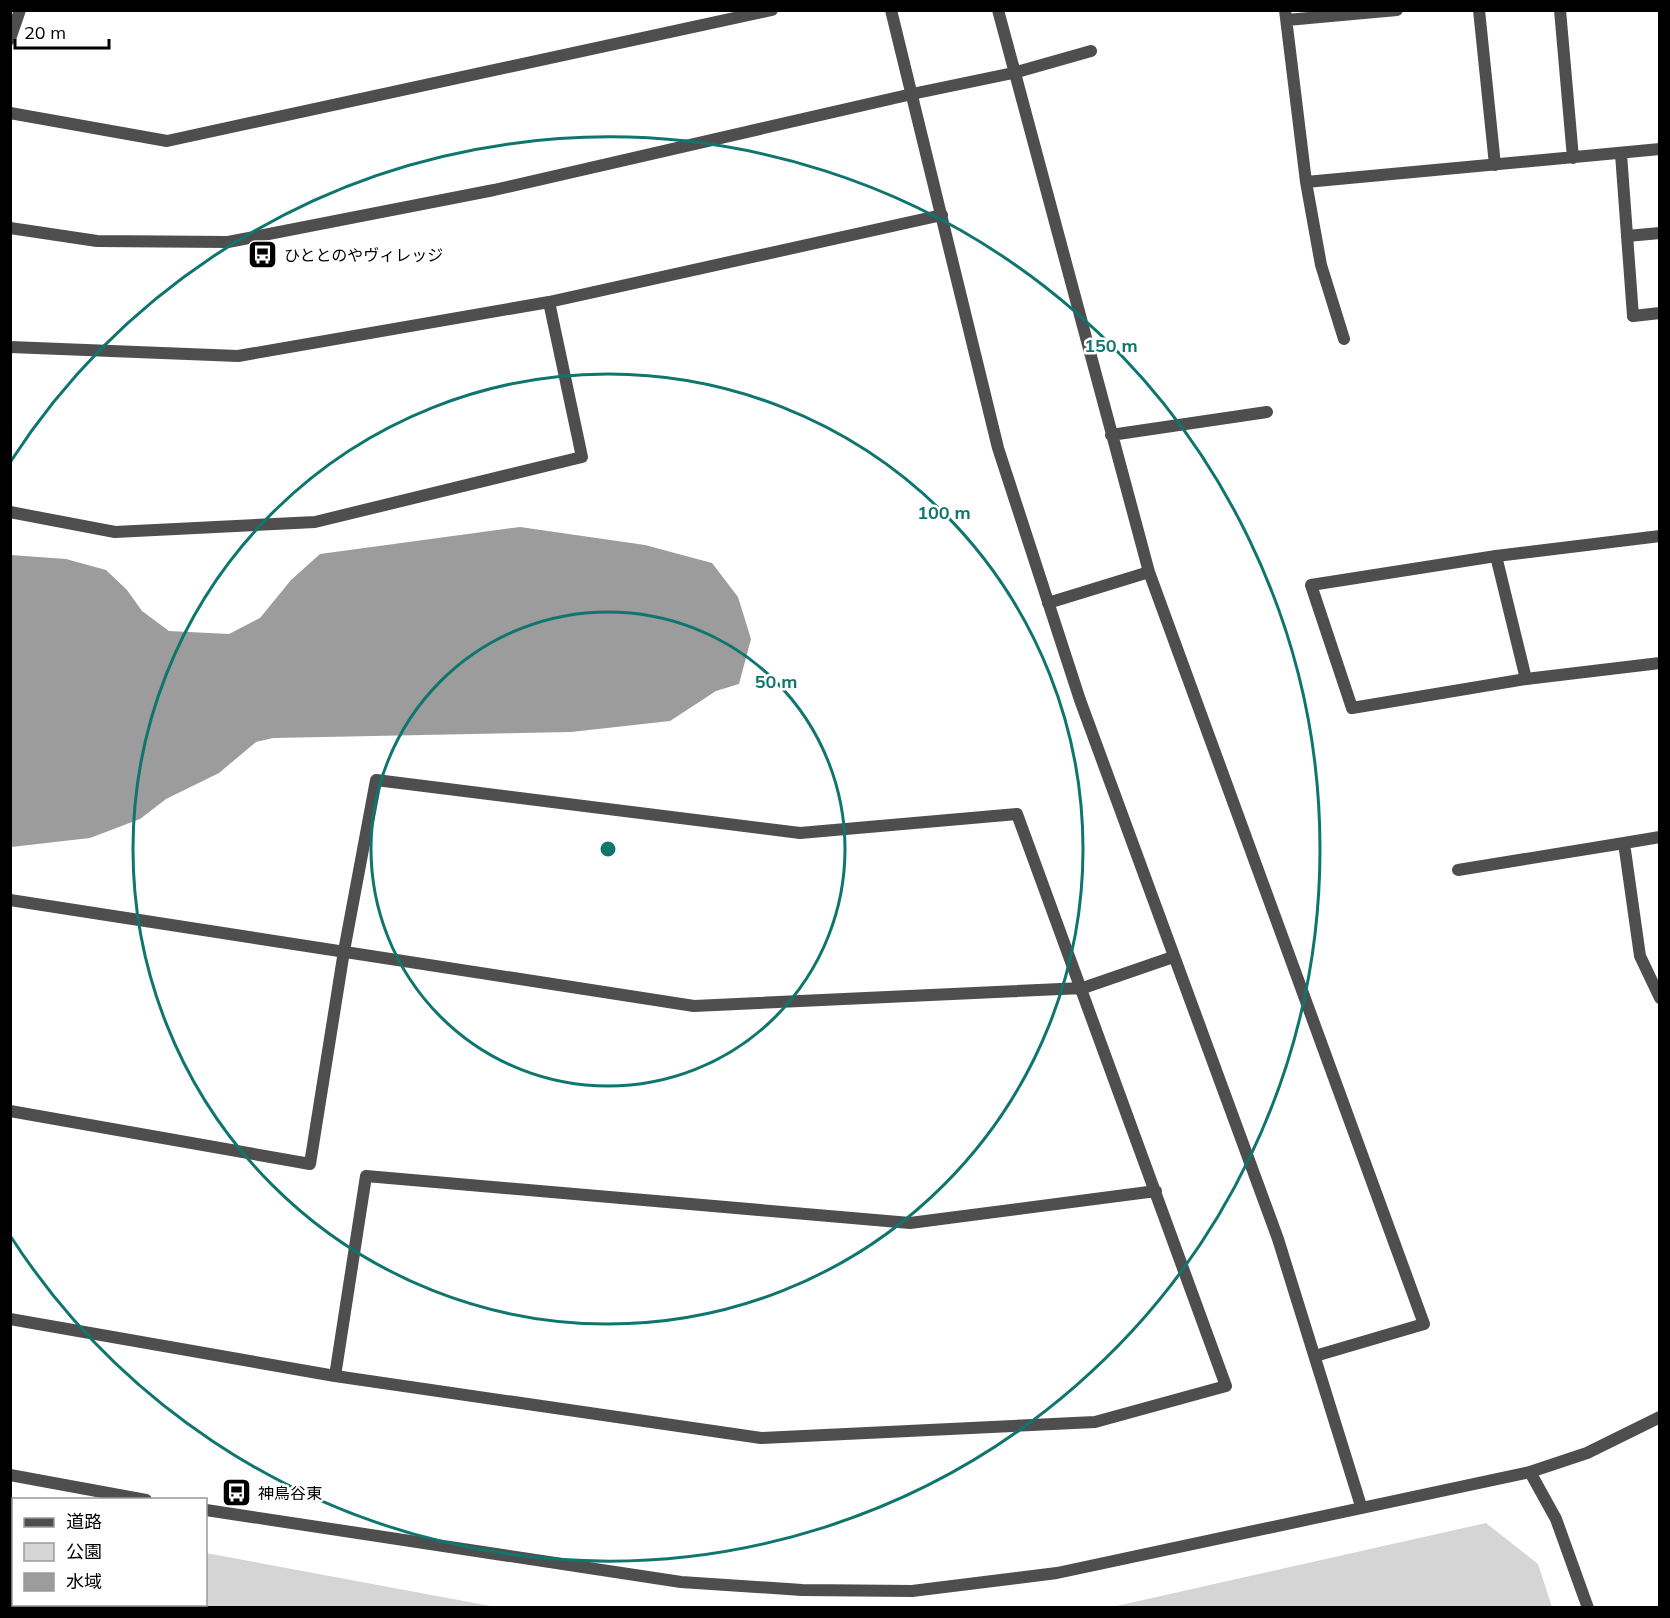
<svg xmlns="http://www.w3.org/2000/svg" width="1670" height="1618" font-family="Mulish,'Noto Sans JP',sans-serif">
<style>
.green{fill:#d5d5d5}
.water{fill:#9c9c9c}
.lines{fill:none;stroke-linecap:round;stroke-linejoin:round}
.service{stroke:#4e4e4e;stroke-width:12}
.minor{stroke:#4e4e4e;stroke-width:12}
.tertiary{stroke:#4e4e4e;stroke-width:12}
.ring{fill:none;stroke:#0f766e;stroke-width:3}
.labels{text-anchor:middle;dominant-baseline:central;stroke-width:5;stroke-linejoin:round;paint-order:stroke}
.poi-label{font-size:16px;fill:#000;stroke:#fff;text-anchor:start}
.centre{fill:#0f766e;stroke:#fff;stroke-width:3}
.ring-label{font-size:18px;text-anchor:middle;font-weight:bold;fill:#0f766e;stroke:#fff;stroke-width:5;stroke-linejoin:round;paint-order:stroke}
</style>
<rect width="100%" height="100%" fill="#fff"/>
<!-- green -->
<path class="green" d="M 10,1517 L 14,1517 L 14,1604 L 206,1604 L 206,1553 L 496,1607 L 11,1607 Z
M 1486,1523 L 1538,1564 L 1552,1607 L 1112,1607 Z"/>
<!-- water -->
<path class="water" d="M 520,527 L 645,545 L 712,563 L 738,597 L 751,639 L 739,684 L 716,691 L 670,721 L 571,732 L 273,738 L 256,742 L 219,773 L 166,799 L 140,819 L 90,838 L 11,847 L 11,555 L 66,559 L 106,570 L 127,590 L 142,611 L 169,631 L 229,634 L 260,618 L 291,580 L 320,554 Z"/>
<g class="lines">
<!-- service -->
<path class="service" d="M 1627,236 L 1660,233
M 1633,316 L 1660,313
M 1496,556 L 1526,679"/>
<!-- minor -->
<path class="minor" d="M 998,10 L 1149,572 L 1424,1324 L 1315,1356
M 1285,10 L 1306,182 L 1321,265 L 1344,339
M 1479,10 L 1495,165
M 1560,10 L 1573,158
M 1287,20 L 1397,10
M 10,39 L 20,10
M 912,94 L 1013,73 L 1091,51
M 10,113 L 167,141 L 772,10
M 1621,154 L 1633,316
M 1306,182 L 1660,149
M 10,347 L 238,356 L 549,302 L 942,215
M 1111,435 L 1267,412
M 10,512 L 115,532 L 315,522 L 582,457 L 549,302
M 1660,536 L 1496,556 L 1311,585 L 1352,708 L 1526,679 L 1660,663
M 1048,603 L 1149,572
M 1624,843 L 1660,837
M 1458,870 L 1624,843 L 1640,956 L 1660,998
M 10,900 L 694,1006 L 1083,988 L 1173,957
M 10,1111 L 310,1164 L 344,951 L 376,780 L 800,833 L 1017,814 L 1226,1386 L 1095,1422 L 761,1438 L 335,1376 L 10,1319
M 335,1376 L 366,1176 L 910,1223 L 1156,1191
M 1530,1472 L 1556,1519 L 1588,1608"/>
<!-- tertiary -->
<path class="tertiary" d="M 891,10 L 998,448 L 1080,700 L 1278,1239 L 1361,1506
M 10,228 L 97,241 L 228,242 L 494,190 L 912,94
M 10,1475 L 146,1500
M 206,1510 L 681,1582 L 802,1590 L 912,1591 L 1057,1573 L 1530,1472 L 1587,1453 L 1660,1417"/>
</g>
<!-- distance rings -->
<g class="ring">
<circle cx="608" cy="849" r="237"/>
<circle cx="608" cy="849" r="475"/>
<path d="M11 461A712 712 0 1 1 11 1237"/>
</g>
<!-- icons -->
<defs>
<symbol id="bus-square" viewBox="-11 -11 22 22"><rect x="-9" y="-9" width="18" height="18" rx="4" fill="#000" stroke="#fff"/><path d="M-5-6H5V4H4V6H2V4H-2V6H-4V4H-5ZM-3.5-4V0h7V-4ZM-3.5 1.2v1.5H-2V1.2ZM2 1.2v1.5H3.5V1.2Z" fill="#fff"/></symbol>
</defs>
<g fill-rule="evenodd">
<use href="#bus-square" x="246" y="238" width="33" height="33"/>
<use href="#bus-square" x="220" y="1476" width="33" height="33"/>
</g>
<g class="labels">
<!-- poi labels -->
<g class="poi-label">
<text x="284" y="255">ひととのやヴィレッジ</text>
<text x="258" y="1493">神鳥谷東</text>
</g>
</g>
<circle cx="608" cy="849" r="9" class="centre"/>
<g class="ring-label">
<text x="1111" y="352">150 m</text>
<text x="944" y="519">100 m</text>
<text x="776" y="688">50 m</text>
</g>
<!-- border -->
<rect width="1670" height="1618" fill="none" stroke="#000000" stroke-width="24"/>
<!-- legend -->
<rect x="12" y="1498" width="195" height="108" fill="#ffffff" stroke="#999999" stroke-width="1.5"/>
<rect x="24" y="1518" width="30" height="9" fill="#4e4e4e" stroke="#999999" stroke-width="1.5"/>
<text x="66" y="1528" font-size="18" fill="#000000">道路</text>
<rect x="24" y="1543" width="30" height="18" fill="#d5d5d5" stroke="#999999" stroke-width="1.5"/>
<text x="66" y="1558" font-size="18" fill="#000000">公園</text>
<rect x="24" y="1573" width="30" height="18" fill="#9c9c9c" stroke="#999999" stroke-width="1.5"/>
<text x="66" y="1588" font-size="18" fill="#000000">水域</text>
<!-- scale -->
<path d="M15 39v9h94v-9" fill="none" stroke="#000000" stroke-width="3"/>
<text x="24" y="39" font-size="18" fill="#000000" stroke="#ffffff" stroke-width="4.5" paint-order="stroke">20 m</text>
</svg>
